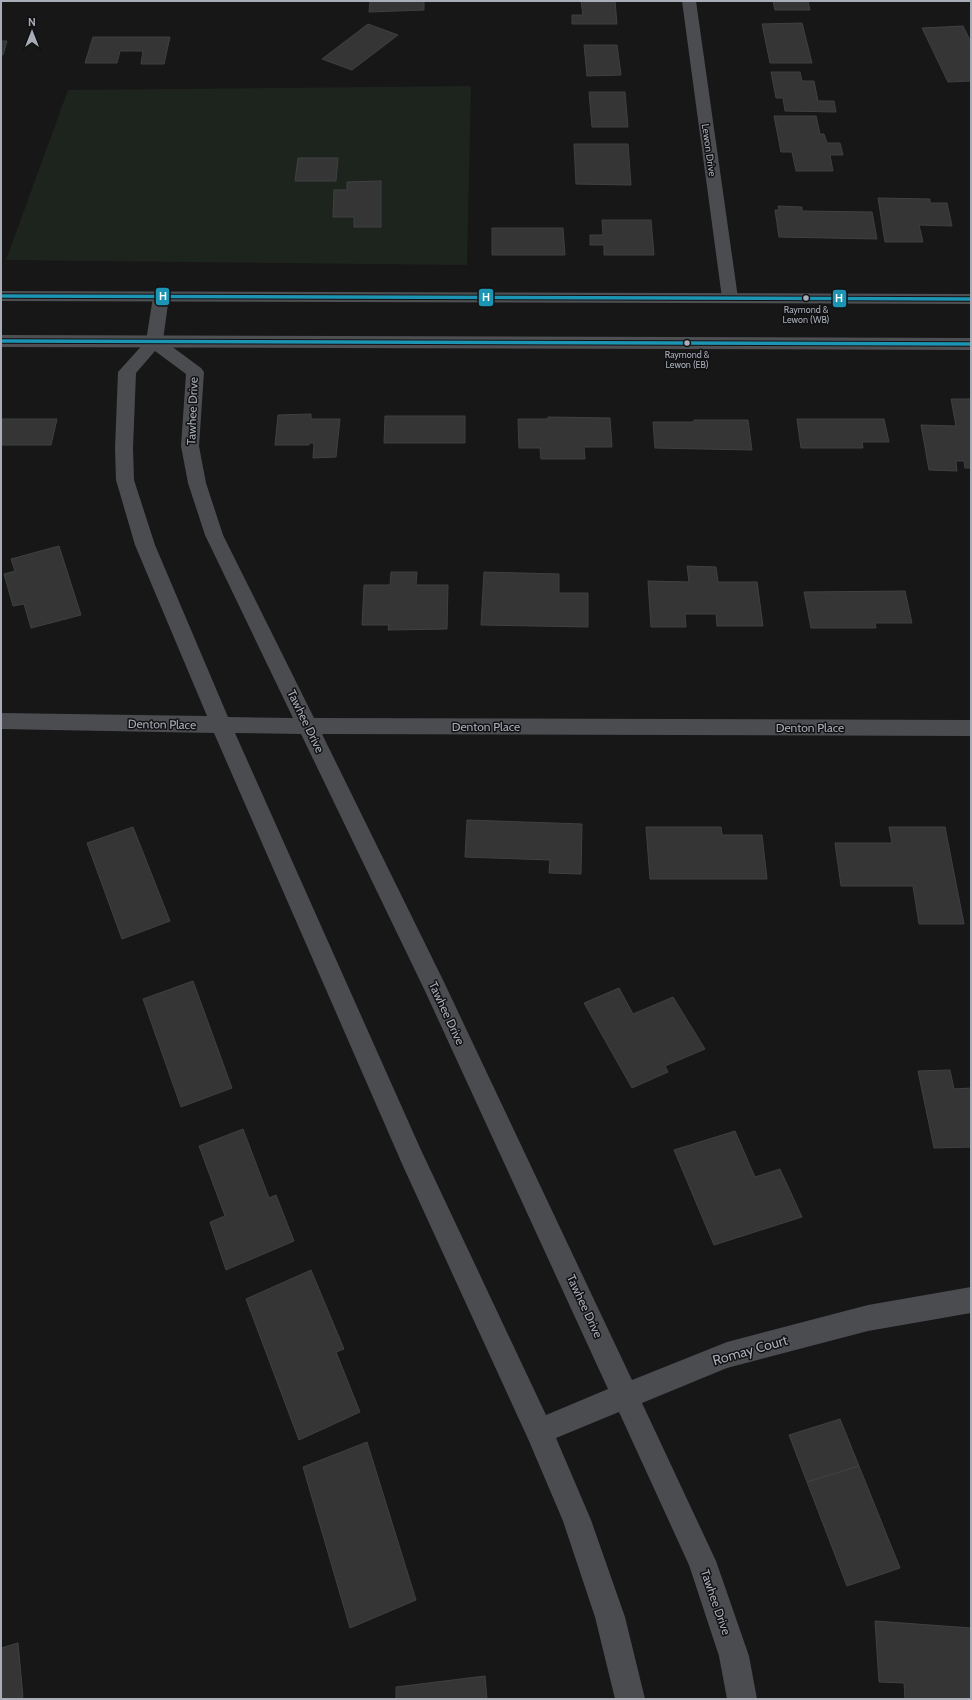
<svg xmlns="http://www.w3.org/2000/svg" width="972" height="1700" font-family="Cabin,sans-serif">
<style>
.green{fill:#1d241e}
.building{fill:#353536;stroke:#3f4043}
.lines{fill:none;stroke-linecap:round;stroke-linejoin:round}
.minor{fill:#4b4c50;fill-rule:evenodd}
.major{fill:#4d4f52;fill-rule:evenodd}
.bus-1-casing{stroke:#111113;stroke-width:5.5}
.bus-1{stroke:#1c95b4;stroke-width:3.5}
.bus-dot{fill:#a8adb8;stroke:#111113;stroke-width:1.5}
.labels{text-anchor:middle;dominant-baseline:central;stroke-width:3;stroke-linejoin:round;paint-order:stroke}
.far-bus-label{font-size:9px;fill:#a8adb8;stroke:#111113}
.far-street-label{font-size:10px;fill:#a8adb8;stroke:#111113}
.street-label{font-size:12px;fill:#a8adb8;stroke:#111113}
.near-street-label{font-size:14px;fill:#a8adb8;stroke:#111113}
.line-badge{stroke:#111113;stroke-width:1.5}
.badge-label{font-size:11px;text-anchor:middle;font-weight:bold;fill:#fff}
</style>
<rect width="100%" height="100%" fill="#171717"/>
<!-- green -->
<path class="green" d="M 471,86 L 467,265 L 6,260 L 68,90 Z"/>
<!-- building -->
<path class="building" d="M 370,1 L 424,1 L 424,10 L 369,12 Z
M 581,1 L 615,1 L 617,24 L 572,24 L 572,15 L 583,15 Z
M 773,1 L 808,1 L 810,10 L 775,10 Z
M 802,23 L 812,63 L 770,63 L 762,24 Z
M 368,24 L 398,35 L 352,70 L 322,59 Z
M 963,26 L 971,42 L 971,81 L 948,82 L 922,28 Z
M 93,37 L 170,37 L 164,64 L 141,64 L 143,51 L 120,51 L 117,63 L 85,63 Z
M 1,41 L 7,41 L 3,55 L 1,55 Z
M 584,45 L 617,45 L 621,75 L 587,76 Z
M 771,72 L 800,72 L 802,81 L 814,81 L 818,101 L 834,101 L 836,112 L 785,111 L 783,98 L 776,98 Z
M 589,92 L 625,92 L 628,127 L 592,127 Z
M 774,116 L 816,116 L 820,134 L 824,134 L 827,143 L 840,143 L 843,155 L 830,155 L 833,171 L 796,171 L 792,152 L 781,152 Z
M 574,144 L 628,144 L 631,185 L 576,184 Z
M 298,158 L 338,158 L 336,181 L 295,181 Z
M 381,181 L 381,227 L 354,227 L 354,217 L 333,217 L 334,190 L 347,190 L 347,182 Z
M 878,198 L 930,199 L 930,203 L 947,203 L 952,226 L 919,225 L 923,242 L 885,242 Z
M 778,206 L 802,207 L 802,211 L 872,212 L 877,239 L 779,237 L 775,210 L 779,210 Z
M 602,220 L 651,220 L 654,255 L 604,255 L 604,245 L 590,245 L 590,235 L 603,235 Z
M 492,228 L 563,228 L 565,255 L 492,255 Z
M 951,399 L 971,399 L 971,468 L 965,468 L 964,461 L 956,461 L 957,471 L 929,470 L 921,425 L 956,426 Z
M 311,414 L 311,419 L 340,419 L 336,457 L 313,458 L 314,443 L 309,443 L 309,445 L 275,445 L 278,415 Z
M 385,416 L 465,416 L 465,443 L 384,443 Z
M 548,417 L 610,418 L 612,447 L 584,447 L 585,459 L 541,459 L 540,448 L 519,448 L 518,419 L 548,419 Z
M 1,419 L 57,419 L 51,445 L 1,445 Z
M 797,419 L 884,419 L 889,442 L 862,442 L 863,448 L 801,448 Z
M 694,420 L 748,420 L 752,450 L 655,448 L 653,422 L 694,422 Z
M 59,546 L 81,615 L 31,628 L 24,604 L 13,606 L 4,574 L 15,571 L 11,559 Z
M 687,566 L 716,567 L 718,582 L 757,582 L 763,626 L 717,626 L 716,614 L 685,614 L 686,627 L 651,627 L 648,581 L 689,582 Z
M 391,572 L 417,572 L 416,585 L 448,585 L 447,629 L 388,630 L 389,625 L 362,625 L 364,585 L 390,585 Z
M 484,572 L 559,574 L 559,593 L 588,593 L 588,627 L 481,625 Z
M 905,591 L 912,623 L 875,623 L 876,628 L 811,628 L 804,592 Z
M 467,820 L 582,824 L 581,874 L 549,873 L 550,860 L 465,857 Z
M 133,827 L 170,921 L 122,939 L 87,843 Z
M 646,827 L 721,827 L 722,835 L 762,835 L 767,879 L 650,879 Z
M 889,827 L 945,827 L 964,924 L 919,924 L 913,886 L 841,886 L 835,843 L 892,843 Z
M 193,981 L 232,1088 L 181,1107 L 143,999 Z
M 619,988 L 633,1014 L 673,997 L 705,1049 L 665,1066 L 668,1072 L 632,1088 L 584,1003 Z
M 950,1070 L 954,1089 L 971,1088 L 971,1147 L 934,1148 L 918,1071 Z
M 243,1129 L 269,1198 L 276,1195 L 294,1241 L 226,1270 L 210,1222 L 225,1216 L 199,1146 Z
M 735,1131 L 755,1177 L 780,1169 L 802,1217 L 714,1245 L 674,1150 Z
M 311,1270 L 344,1349 L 336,1352 L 360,1412 L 299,1440 L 246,1299 Z
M 840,1419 L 859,1466 L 807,1482 L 789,1435 Z
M 367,1442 L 416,1600 L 350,1628 L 303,1467 Z
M 859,1466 L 900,1568 L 847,1586 L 807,1482 Z
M 875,1621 L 971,1628 L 971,1699 L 905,1699 L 904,1683 L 879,1682 Z
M 18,1643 L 23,1697 L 16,1699 L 1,1699 L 1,1648 Z
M 485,1676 L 487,1699 L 396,1699 L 396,1687 Z"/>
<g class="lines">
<!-- minor -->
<path class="minor" d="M 682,1 L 696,1 L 738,298 L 736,302 L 730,303 L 724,302 L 722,298 Z
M 161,292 L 167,293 L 169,297 L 163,340 L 201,368 L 204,372 L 199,446 L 206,483 L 223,535 L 314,718 L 971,720 L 971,736 L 322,734 L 443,980 L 632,1380 L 727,1342 L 868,1305 L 971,1287 L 971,1313 L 868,1331 L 727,1368 L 642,1403 L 716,1561 L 749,1656 L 757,1699 L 727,1699 L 719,1656 L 689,1565 L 619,1412 L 556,1438 L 591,1520 L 625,1617 L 645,1699 L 615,1699 L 595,1617 L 563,1521 L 529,1441 L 403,1166 L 214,733 L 1,729 L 1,713 L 207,716 L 135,545 L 116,480 L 115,448 L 118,372 L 146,341 L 153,297 L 155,293 ZM 155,351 L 186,374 L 181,446 L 188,483 L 205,535 L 293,718 L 228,717 L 155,545 L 134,480 L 133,448 L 136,373 ZM 235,733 L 301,734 L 425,991 L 608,1389 L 546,1415 L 421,1150 Z"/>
<!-- major -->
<path class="major" d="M 1,291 L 971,294 L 971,304 L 1,301 Z
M 1,335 L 971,338 L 971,350 L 1,347 Z"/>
<defs>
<path id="bus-1" d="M 1,296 L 971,299
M 1,341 L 971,344"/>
</defs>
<!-- bus-1 casing -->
<use href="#bus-1" class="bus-1-casing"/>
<!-- bus-1 -->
<use href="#bus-1" class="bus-1"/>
</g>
<!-- markers -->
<g class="bus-dot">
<circle cx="806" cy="298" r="3.5"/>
<circle cx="687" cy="343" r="3.5"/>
</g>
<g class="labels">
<!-- far-bus labels -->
<g class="far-bus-label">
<text x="806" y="309">Raymond &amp;<tspan x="806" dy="10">Lewon (WB)</tspan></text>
<text x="687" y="354">Raymond &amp;<tspan x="687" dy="10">Lewon (EB)</tspan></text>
</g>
<!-- far-street labels -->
<g class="far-street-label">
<text transform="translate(709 150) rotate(82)">Lewon Drive</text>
</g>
<!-- street labels -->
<g class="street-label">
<text transform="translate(192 411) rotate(-88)">Tawhee Drive</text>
<text transform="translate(306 721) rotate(64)">Tawhee Drive</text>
<text transform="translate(162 724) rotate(1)">Denton Place</text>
<text x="486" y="726">Denton Place</text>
<text x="810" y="727">Denton Place</text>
<text transform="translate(447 1013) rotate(65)">Tawhee Drive</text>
<text transform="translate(585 1306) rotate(65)">Tawhee Drive</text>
<text transform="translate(716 1602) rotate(71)">Tawhee Drive</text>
</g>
<!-- near-street labels -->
<g class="near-street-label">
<text transform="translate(750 1350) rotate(-16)">Romay Court</text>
</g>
</g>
<g class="line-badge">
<rect x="155" y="287" width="15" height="19" rx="4" fill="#1c95b4"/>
<rect x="478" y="288" width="16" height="19" rx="4" fill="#1c95b4"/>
<rect x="832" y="289" width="15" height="19" rx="4" fill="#1c95b4"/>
</g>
<g class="badge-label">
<text x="163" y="300">H</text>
<text x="486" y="301">H</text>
<text x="839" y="302">H</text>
</g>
<!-- border -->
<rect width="972" height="1700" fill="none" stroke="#a8adb8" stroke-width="4"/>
<!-- north arrow -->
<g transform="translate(32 32)" stroke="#111113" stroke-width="3" paint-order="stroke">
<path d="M0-3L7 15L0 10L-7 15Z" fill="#a8adb8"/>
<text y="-6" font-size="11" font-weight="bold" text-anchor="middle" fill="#a8adb8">N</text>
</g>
</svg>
